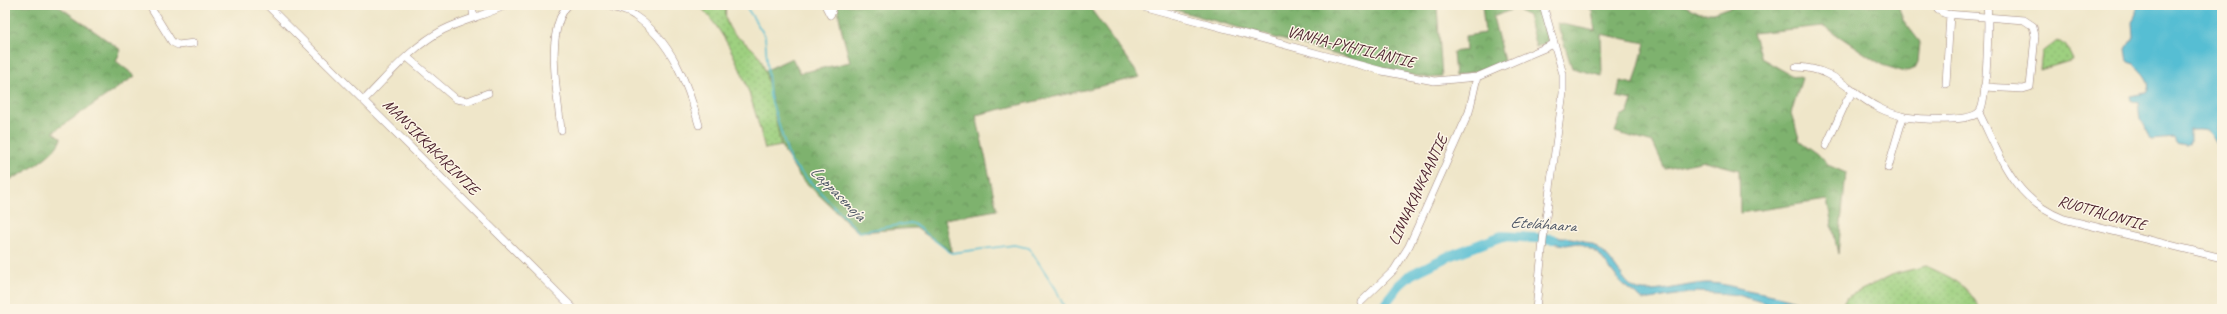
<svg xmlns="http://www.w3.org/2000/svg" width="2227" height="314" font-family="Caveat,sans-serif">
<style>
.forest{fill:url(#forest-crowns);stroke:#64684c}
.park{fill:url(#park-dots);stroke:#747856}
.water{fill:#56bed3;stroke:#506e7f}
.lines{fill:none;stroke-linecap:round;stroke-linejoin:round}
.stream{stroke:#56bed3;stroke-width:1.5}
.river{stroke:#56bed3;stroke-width:10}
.minor-casing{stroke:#9c827a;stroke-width:8}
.minor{stroke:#fff;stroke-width:7}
.labels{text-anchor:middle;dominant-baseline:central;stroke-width:3;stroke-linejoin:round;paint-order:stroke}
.street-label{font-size:16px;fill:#4a1f2b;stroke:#fcf5e5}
.water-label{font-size:17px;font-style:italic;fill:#4e5766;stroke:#fcf5e5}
</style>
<defs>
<pattern id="forest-crowns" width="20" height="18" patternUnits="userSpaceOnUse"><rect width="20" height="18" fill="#7eb26e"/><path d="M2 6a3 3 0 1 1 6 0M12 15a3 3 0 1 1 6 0" fill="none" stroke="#69905b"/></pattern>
<pattern id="park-dots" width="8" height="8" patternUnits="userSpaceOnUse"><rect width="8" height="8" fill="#9ed080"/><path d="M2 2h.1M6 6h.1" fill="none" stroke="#8ab26f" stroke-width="1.8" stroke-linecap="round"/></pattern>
</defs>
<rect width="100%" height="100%" fill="#fcf5e5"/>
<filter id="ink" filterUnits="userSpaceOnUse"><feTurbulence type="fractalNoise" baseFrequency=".025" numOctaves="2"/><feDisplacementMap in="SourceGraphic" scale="8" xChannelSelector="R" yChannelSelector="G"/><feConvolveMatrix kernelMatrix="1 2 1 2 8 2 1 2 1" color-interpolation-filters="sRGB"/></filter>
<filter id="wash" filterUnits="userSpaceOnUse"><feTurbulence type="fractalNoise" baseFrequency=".012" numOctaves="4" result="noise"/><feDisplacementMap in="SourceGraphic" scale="16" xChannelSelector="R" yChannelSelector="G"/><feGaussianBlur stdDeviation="0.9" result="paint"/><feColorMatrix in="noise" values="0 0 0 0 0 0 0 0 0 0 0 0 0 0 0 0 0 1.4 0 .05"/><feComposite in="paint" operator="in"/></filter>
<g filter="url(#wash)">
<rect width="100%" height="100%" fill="#efe6c9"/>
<!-- forest -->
<path class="forest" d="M 5,5 L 57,5 L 121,50 L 116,61 L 135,76 L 53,132 L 61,138 C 59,152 19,178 5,181 Z
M 837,5 L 1088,5 L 1140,77 L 976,115 L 997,210 L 945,219 L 952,252 L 916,228 L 858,232 L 800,177 L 781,146 L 764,71 L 792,58 L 800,73 L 850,62 L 842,32 Z
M 1158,5 L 1459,5 L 1437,7 L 1442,77 L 1428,78 L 1401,73 Z
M 1482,5 L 1539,5 L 1549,42 L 1536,47 L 1528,16 L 1516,8 L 1493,17 L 1504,61 L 1487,68 L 1455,76 L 1453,52 L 1466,50 L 1465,36 L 1485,33 Z
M 1587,5 L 1683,5 L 1700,13 L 1713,13 L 1736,5 L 1898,5 L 1903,20 L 1920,42 L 1918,62 L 1915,68 L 1905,72 L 1882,65 L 1824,26 L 1753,33 L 1761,58 L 1791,75 L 1802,78 L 1791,113 L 1800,141 L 1818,154 L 1828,165 L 1846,173 L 1838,254 L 1827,200 L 1740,213 L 1739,170 L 1705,161 L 1665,169 L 1653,143 L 1615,132 L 1621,116 L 1628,112 L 1632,100 L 1617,97 L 1620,81 L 1634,84 L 1645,43 L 1601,34 L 1602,76 L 1572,68 L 1557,23 L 1595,31 L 1592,11 Z"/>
<!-- park -->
<path class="park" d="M 699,5 L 726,5 C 722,37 745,37 759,56 C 767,67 777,128 781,146 L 765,149 C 752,97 737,45 699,5 Z
M 2057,40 L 2066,46 L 2073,60 L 2040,70 L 2042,52 Z
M 1926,266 C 1952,278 1966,283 1980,309 L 1840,309 L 1847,297 L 1894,274 Z"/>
<!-- water -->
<path class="water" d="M 2137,5 L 2222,5 L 2222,125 L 2219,124 L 2218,128 L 2220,137 L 2217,144 C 2207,129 2210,130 2190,130 L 2190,143 L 2186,145 L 2176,143 L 2174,138 L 2151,140 C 2146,134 2147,126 2140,120 L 2138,103 L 2131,101 L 2130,96 L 2146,93 C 2154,82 2141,72 2134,64 L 2128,62 L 2126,49 L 2133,37 L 2132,22 L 2137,14 Z
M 1547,236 C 1581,238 1597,240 1617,269 C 1623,277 1628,286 1638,290 C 1651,295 1690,283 1707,283 C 1723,283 1736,288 1752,291 C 1775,295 1794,299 1815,309 L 1785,309 L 1738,295 L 1716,293 L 1696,292 L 1643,300 L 1622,284 L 1598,253 L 1578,243 L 1566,245 L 1546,242 Z"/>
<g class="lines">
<!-- stream -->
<path class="stream" d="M 745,5 L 765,36 L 770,96 L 790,161 L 859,232 L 910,223 L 914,224 L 951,253 L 1014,245 L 1029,248 L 1056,289 L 1065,309"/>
<!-- river -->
<path class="river" d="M 1381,309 L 1399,285 L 1412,274 L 1447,257 L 1502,236 L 1553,239"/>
</g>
</g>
<g filter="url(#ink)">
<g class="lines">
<defs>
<path id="minor" d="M 149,5 L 172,42 L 178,45 L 194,43
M 267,5 L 574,309
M 472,5 L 474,18
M 607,5 C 616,9 627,10 635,16 C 672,41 688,85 699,125
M 828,5 L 826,7 L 830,15 L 832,12 L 830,5
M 1138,5 L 1382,71 L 1434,81 L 1477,77 L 1554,44
M 1935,5 L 1938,10 L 1946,14 L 2024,20 L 2033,26 L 2035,36 L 2030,87 L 2023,89 L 1984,87
M 407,57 L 456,99 L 468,101 L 488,93
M 1796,67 C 1837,68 1847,92 1879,108 C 1887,112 1897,115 1905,117 C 1919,119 1972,123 1980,111 C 1987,101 1989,20 1987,5
M 1946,84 L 1950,14
M 364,100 C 388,76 412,46 443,30 C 463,20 486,15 506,5
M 1979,113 C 2002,159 2013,199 2064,219 L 2222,258
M 561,130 C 558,96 544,31 568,5
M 1826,146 L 1847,100 L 1854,91
M 1888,168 L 1903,117
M 1361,302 L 1394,270 L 1409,246 L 1469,112 L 1477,77
M 1536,309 L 1544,232 L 1563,93 L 1563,74 L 1543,5"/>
</defs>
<!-- minor casing -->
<use href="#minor" class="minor-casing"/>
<!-- minor -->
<use href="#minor" class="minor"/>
</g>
</g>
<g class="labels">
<!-- street labels -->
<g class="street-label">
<text transform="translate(1351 47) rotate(14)">VANHA-PYHTILÄNTIE</text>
<text transform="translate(431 147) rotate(45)">MANSIKKAKARINTIE</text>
<text transform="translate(1418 190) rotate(-65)">LINNAKANKAANTIE</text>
<text transform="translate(2102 213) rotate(16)">RUOTTALONTIE</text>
</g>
<!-- water labels -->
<g class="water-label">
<text transform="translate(838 193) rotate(45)">Lappasenoja</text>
<text transform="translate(1543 224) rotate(4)">Etelähaara</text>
</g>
</g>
<!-- margin -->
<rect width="2227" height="314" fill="none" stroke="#fcf5e5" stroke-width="20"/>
</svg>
